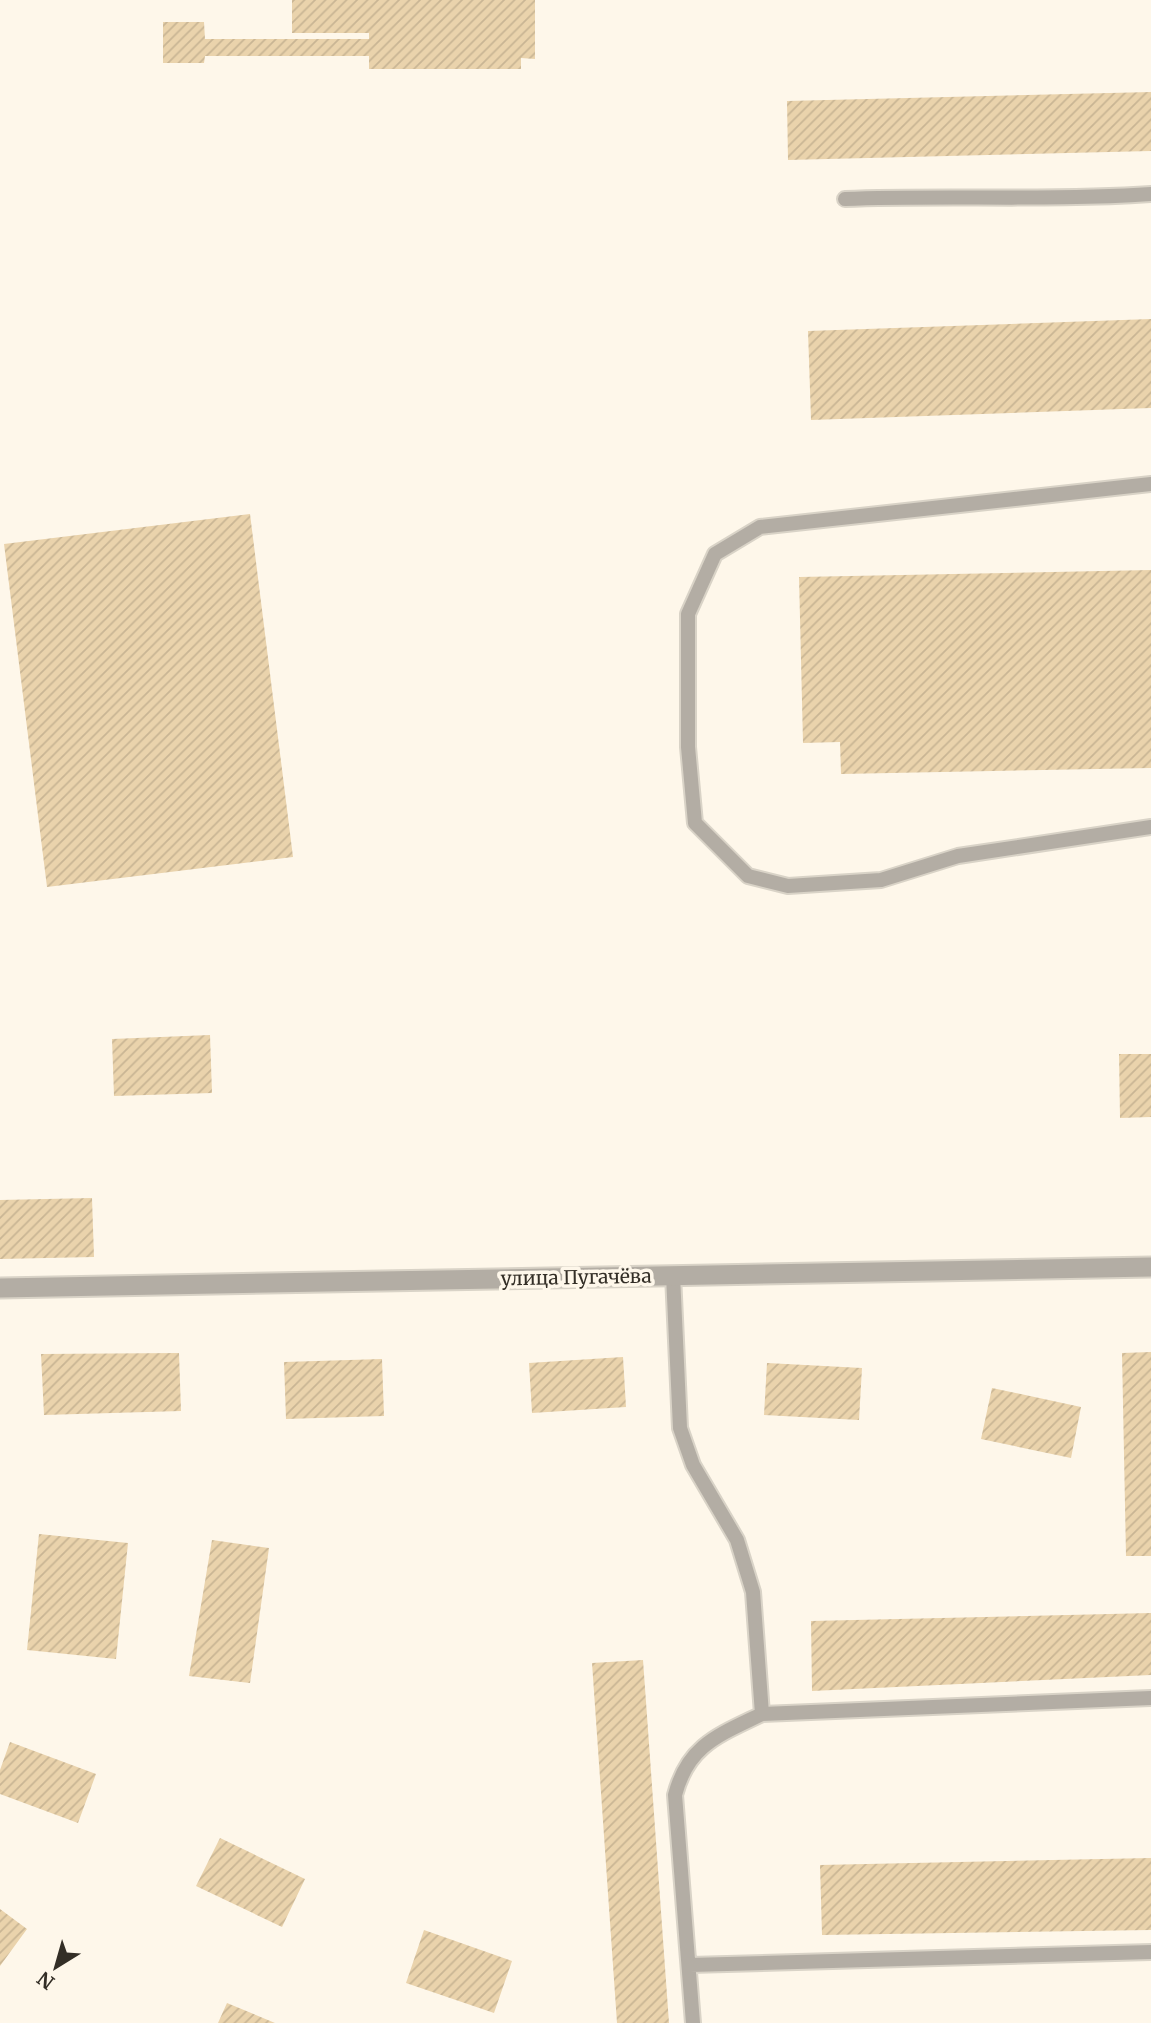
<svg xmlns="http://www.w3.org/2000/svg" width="1151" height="2023" font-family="Merriweather,serif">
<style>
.building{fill:url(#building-hatch)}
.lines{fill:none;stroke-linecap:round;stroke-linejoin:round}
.service-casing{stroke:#d9d3c7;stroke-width:18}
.minor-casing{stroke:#d9d3c7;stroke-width:23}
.service{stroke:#b3ada4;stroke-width:14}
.minor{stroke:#b3ada4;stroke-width:19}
.labels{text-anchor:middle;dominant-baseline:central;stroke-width:7;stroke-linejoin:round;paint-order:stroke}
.street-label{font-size:19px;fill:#332e26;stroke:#fef7ea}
</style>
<defs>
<pattern id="building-hatch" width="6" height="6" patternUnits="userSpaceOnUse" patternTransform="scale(1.75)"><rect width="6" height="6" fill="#ead3ac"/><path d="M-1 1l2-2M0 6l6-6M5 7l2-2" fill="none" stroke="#c9b594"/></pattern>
</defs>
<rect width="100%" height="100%" fill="#fef7ea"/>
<!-- building -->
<path class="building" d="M 292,0 L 535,0 L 535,59 L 521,58 L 521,69 L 369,69 L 369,56 L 205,56 L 204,63 L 163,63 L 163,22 L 204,22 L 205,39 L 369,39 L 369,33 L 292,33 Z
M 1151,92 L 1151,151 L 788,160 L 787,101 Z
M 1151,319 L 1151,408 L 811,420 L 808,331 Z
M 250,514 L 293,857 L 47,887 L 4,544 Z
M 1151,570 L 1151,768 L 841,774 L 840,742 L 803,743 L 799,577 Z
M 210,1035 L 212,1093 L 114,1096 L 112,1039 Z
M 1119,1054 L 1151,1054 L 1151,1117 L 1120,1118 Z
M 92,1198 L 94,1257 L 0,1259 L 0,1200 Z
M 1151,1352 L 1151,1556 L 1126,1556 L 1122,1353 Z
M 179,1353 L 181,1411 L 44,1415 L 41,1354 Z
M 623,1357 L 626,1407 L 532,1413 L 529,1363 Z
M 382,1359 L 384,1416 L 286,1419 L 284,1362 Z
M 767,1363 L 862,1368 L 859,1420 L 764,1415 Z
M 992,1388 L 1081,1407 L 1071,1458 L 981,1439 Z
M 39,1534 L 128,1543 L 116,1659 L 27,1650 Z
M 212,1540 L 269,1548 L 250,1683 L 189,1676 Z
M 1151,1613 L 1151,1675 L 812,1691 L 811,1621 Z
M 643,1660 L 669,2023 L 617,2023 L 592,1663 Z
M 10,1742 L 96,1774 L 78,1823 L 0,1794 L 0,1770 Z
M 220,1838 L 305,1879 L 282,1927 L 196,1886 Z
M 1151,1858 L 1151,1930 L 822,1935 L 820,1865 Z
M 0,1909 L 27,1929 L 0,1966 Z
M 424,1930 L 512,1961 L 494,2013 L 406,1983 Z
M 227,2003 L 275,2023 L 218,2023 Z"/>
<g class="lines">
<defs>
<path id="service" d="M 845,199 C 947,195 1049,201 1151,194
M 1151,484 L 760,527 L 715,554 L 688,614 L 688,747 L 695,823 L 748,876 L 788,886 L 881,880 L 958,856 L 1151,827
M 673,1275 L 680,1428 L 693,1465 L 737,1540 L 753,1592 L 762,1714
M 690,1965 L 1151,1952
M 693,2023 L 675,1795 C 688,1745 719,1735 762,1714 L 1151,1698"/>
<path id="minor" d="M 0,1288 L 1151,1267"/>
</defs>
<!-- service casing -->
<use href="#service" class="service-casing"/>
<!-- minor casing -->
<use href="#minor" class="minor-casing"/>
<!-- service -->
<use href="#service" class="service"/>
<!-- minor -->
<use href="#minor" class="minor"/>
</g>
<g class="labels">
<!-- street labels -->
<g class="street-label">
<text transform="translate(576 1277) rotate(-1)">улица Пугачёва</text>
</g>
</g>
<!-- north arrow -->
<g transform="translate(56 1967) rotate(217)" stroke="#fef7ea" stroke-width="5" paint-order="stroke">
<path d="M0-5L12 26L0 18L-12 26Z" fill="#332e26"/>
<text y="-10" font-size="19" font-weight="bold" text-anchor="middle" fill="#332e26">N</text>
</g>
</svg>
